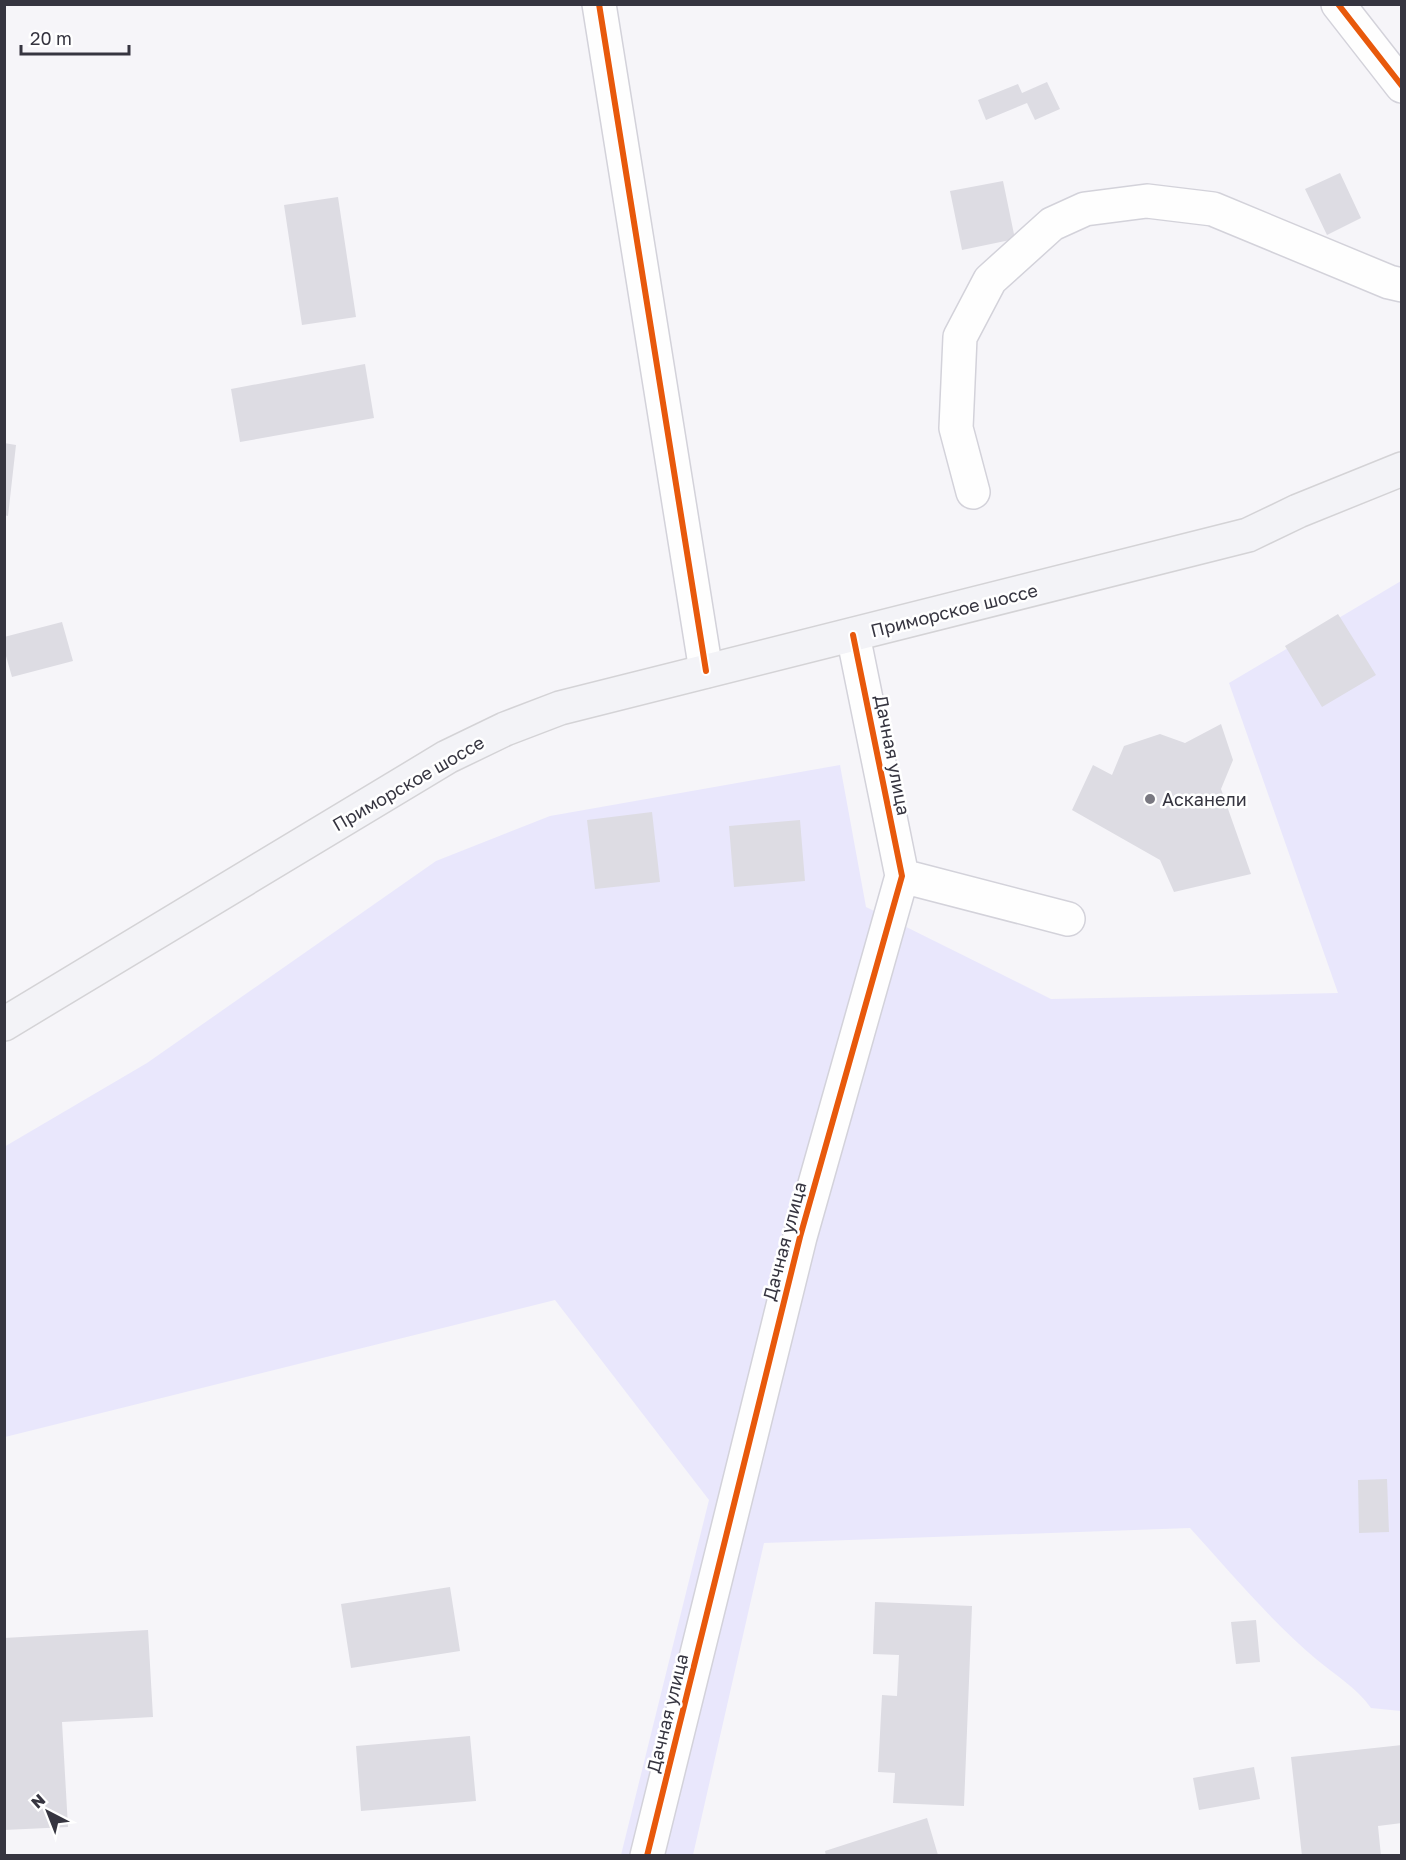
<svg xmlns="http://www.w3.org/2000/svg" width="1406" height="1860" font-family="'Golos Text',sans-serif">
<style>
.green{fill:#e9e7fc}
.building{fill:#dddce3}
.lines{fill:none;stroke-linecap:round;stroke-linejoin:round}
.minor-casing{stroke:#d3d2da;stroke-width:36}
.major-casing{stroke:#d4d3d6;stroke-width:36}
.minor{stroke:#fefefe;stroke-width:33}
.major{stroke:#f3f3f7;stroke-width:33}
.cycleway-casing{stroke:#fff;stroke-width:10}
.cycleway{stroke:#e8590c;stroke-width:6}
.poi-dot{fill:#797881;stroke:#fff;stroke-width:2}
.labels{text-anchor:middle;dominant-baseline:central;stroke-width:5;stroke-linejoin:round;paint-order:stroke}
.street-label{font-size:18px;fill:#363540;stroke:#fff}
.poi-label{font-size:18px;fill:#363540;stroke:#fff;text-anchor:start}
</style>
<rect width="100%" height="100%" fill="#f6f5f9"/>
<!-- green -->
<path class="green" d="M 1401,581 L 1401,1711 L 1371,1708 C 1356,1687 1335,1675 1316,1659 C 1270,1620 1230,1572 1190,1528 L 764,1543 L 693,1855 L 621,1855 L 709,1500 L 555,1300 L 5,1437 L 4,1147 L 147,1063 L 436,861 L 550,816 L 840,765 L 866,907 L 1051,999 L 1338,993 L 1229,683 Z"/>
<!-- building -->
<path class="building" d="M 1047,82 L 1060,109 L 1035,120 L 1027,103 L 986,120 L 978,100 L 1018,84 L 1022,93 Z
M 1340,173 L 1361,218 L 1327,235 L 1305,189 Z
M 1003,181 L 1015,239 L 962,250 L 950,191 Z
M 338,197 L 356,317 L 302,325 L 284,205 Z
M 365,364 L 374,418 L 240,442 L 231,389 Z
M 4,443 L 16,445 L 8,516 L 4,515 Z
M 1338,614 L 1376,675 L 1322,707 L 1285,646 Z
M 62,622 L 73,661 L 12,677 L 4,649 L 4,637 Z
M 1221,724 L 1233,760 L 1221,789 L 1251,874 L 1174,892 L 1160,860 L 1072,810 L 1093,765 L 1112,775 L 1124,746 L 1160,734 L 1185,743 Z
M 652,812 L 660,882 L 595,889 L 587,820 Z
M 800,820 L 805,881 L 734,887 L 729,826 Z
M 1387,1479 L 1389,1532 L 1359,1533 L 1358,1480 Z
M 450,1587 L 460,1651 L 351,1668 L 341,1604 Z
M 875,1602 L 972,1606 L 964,1806 L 893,1803 L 895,1773 L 878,1772 L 882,1695 L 897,1696 L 899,1655 L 873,1654 Z
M 1256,1620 L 1260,1662 L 1236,1664 L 1231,1622 Z
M 148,1630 L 153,1717 L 62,1722 L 68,1827 L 4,1830 L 4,1638 Z
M 470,1736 L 476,1801 L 361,1811 L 356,1746 Z
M 1402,1745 L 1402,1823 L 1378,1826 L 1381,1856 L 1302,1856 L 1291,1757 Z
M 1254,1767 L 1260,1799 L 1199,1810 L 1193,1778 Z
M 927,1818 L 938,1855 L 826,1856 L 825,1851 Z"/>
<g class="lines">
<defs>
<path id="minor" d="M 599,4 L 706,671
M 1338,4 L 1402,86
M 973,492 L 956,428 L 960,337 L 990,280 L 1052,224 L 1085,209 L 1147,201 L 1213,209 L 1389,282 L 1402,285
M 902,876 L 1068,919
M 647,1856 L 800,1237 L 902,876 L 853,635"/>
<path id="major" d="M 4,1024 L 447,757 L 505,729 L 560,708 L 1248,535 L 1298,511 L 1402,469"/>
</defs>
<!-- minor casing -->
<use href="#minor" class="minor-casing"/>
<!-- major casing -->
<use href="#major" class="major-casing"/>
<!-- minor -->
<use href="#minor" class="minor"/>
<!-- major -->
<use href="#major" class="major"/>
<defs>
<path id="cycleway" d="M 599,4 L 706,671
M 1338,4 L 1402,86
M 647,1856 L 800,1237 L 902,876 L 853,635"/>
</defs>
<!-- cycleway casing -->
<use href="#cycleway" class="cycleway-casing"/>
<!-- cycleway -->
<use href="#cycleway" class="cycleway"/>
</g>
<!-- markers -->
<circle class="poi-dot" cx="1150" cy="799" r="6"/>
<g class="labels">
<!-- street labels -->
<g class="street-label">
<text transform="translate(954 610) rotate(-14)">Приморское шоссе</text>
<text transform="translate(893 755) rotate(79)">Дачная улица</text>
<text transform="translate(408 783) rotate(-30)">Приморское шоссе</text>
<text transform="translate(784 1241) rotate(-75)">Дачная улица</text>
<text transform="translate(667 1713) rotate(-76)">Дачная улица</text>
</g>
<!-- poi labels -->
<g class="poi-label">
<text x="1162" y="799">Асканели</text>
</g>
</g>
<!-- border -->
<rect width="1406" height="1860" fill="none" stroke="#363540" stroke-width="12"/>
<!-- north arrow -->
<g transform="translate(48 1812) rotate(318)" stroke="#ffffff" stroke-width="4.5" paint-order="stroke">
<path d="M0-4.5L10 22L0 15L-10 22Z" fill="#363540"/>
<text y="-9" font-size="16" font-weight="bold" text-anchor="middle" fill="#363540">N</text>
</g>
<!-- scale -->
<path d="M21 45v9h108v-9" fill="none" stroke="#363540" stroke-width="3"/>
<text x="30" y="45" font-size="18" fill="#363540" stroke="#ffffff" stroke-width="4.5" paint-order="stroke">20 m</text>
</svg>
